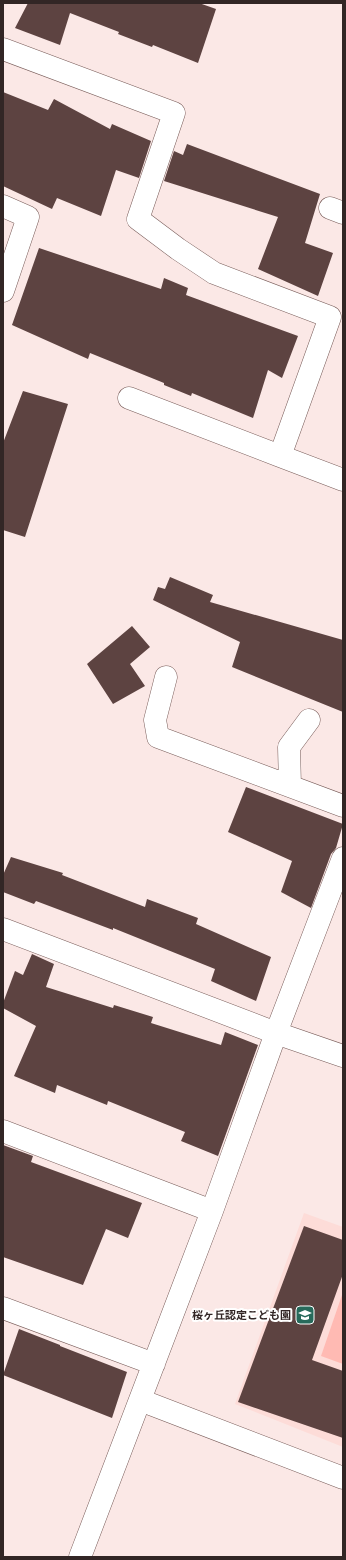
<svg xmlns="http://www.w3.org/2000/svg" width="346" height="1560" font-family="Montserrat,'Noto Sans JP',sans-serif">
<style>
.built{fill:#fddcd8}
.green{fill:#ffbab3}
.building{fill:#5d4341}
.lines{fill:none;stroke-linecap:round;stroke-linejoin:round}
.minor-casing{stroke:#795d5a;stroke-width:23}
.minor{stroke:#fff;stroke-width:22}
.labels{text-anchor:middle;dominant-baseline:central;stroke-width:4;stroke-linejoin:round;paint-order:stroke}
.poi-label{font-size:11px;font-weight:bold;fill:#322625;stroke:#fff;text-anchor:end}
</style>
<rect width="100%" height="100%" fill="#fbe8e6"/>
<!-- built -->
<path class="built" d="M 304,1213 L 343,1227 L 343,1447 L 235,1404 Z"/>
<!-- green -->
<path class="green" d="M 343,1292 L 343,1364 L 321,1356 Z"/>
<!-- building -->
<path class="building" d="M 28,3 L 199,3 L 216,9 L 198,63 L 153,45 L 152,47 L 118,34 L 119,32 L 70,13 L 60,45 L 15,28 Z
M 3,92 L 48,110 L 54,99 L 110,129 L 112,124 L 151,141 L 139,178 L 116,170 L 101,216 L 57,198 L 52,209 L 3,186 Z
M 187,144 L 320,194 L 305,243 L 333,253 L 318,296 L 258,269 L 278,217 L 164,181 L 174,151 L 183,155 Z
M 39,248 L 161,289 L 164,278 L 188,288 L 186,295 L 298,336 L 282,378 L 268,370 L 253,418 L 192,393 L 191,396 L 164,385 L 164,383 L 90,353 L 88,359 L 12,325 Z
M 23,391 L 68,404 L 25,537 L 3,530 L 3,443 Z
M 170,577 L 213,595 L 210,602 L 343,640 L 343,712 L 232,667 L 240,642 L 153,600 L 158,587 L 165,589 Z
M 132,626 L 150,647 L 130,664 L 145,686 L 113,704 L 87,664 Z
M 246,787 L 343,824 L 336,848 L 331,854 L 311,908 L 281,892 L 292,861 L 228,832 Z
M 11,857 L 63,873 L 62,875 L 145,907 L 147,899 L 198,918 L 196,924 L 271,957 L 256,1001 L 211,981 L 215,969 L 113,928 L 113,930 L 36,901 L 34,904 L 3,892 L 3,875 Z
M 32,954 L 54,964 L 46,987 L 113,1008 L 114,1005 L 153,1017 L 151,1023 L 221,1045 L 225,1032 L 258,1045 L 218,1156 L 181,1141 L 185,1132 L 108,1101 L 107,1105 L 57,1085 L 55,1093 L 14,1076 L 36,1026 L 3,1008 L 3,1003 L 15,971 L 23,975 Z
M 3,1145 L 33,1156 L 31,1162 L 142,1203 L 128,1238 L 106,1229 L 83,1285 L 3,1257 Z
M 304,1226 L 343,1240 L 343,1274 L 312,1360 L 343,1371 L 343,1438 L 238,1402 Z
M 19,1329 L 60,1345 L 60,1346 L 127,1372 L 112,1418 L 3,1375 Z"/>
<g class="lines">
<defs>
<path id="minor" d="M 3,49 L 174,113 L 138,219 L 178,249 L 214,273 L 330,317 L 280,456 L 343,480
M 3,206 L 28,217 L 3,291
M 330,208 L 343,213
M 129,398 L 280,456
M 166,677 L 155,720 L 158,737 L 343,806
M 290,786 L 289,747 L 309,720
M 3,929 L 276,1033 L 343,1056
M 3,1131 L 212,1211
M 3,1308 L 154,1364
M 140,1400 L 343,1478
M 80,1557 L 212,1211 L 276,1033 L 343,858"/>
</defs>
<!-- minor casing -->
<use href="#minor" class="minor-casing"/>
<!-- minor -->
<use href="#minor" class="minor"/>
</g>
<!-- icons -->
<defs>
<symbol id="school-square" viewBox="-11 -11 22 22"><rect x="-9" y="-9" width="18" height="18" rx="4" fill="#276a5b" stroke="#fff"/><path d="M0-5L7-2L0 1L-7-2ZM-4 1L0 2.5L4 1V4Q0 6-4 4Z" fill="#fff"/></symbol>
</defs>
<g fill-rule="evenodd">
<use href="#school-square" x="294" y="1304" width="22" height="22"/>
</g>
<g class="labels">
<!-- poi labels -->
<g class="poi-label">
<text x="291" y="1315">桜ヶ丘認定こども園</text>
</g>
</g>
<!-- border -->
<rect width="346" height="1560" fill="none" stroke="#322625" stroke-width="8"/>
</svg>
